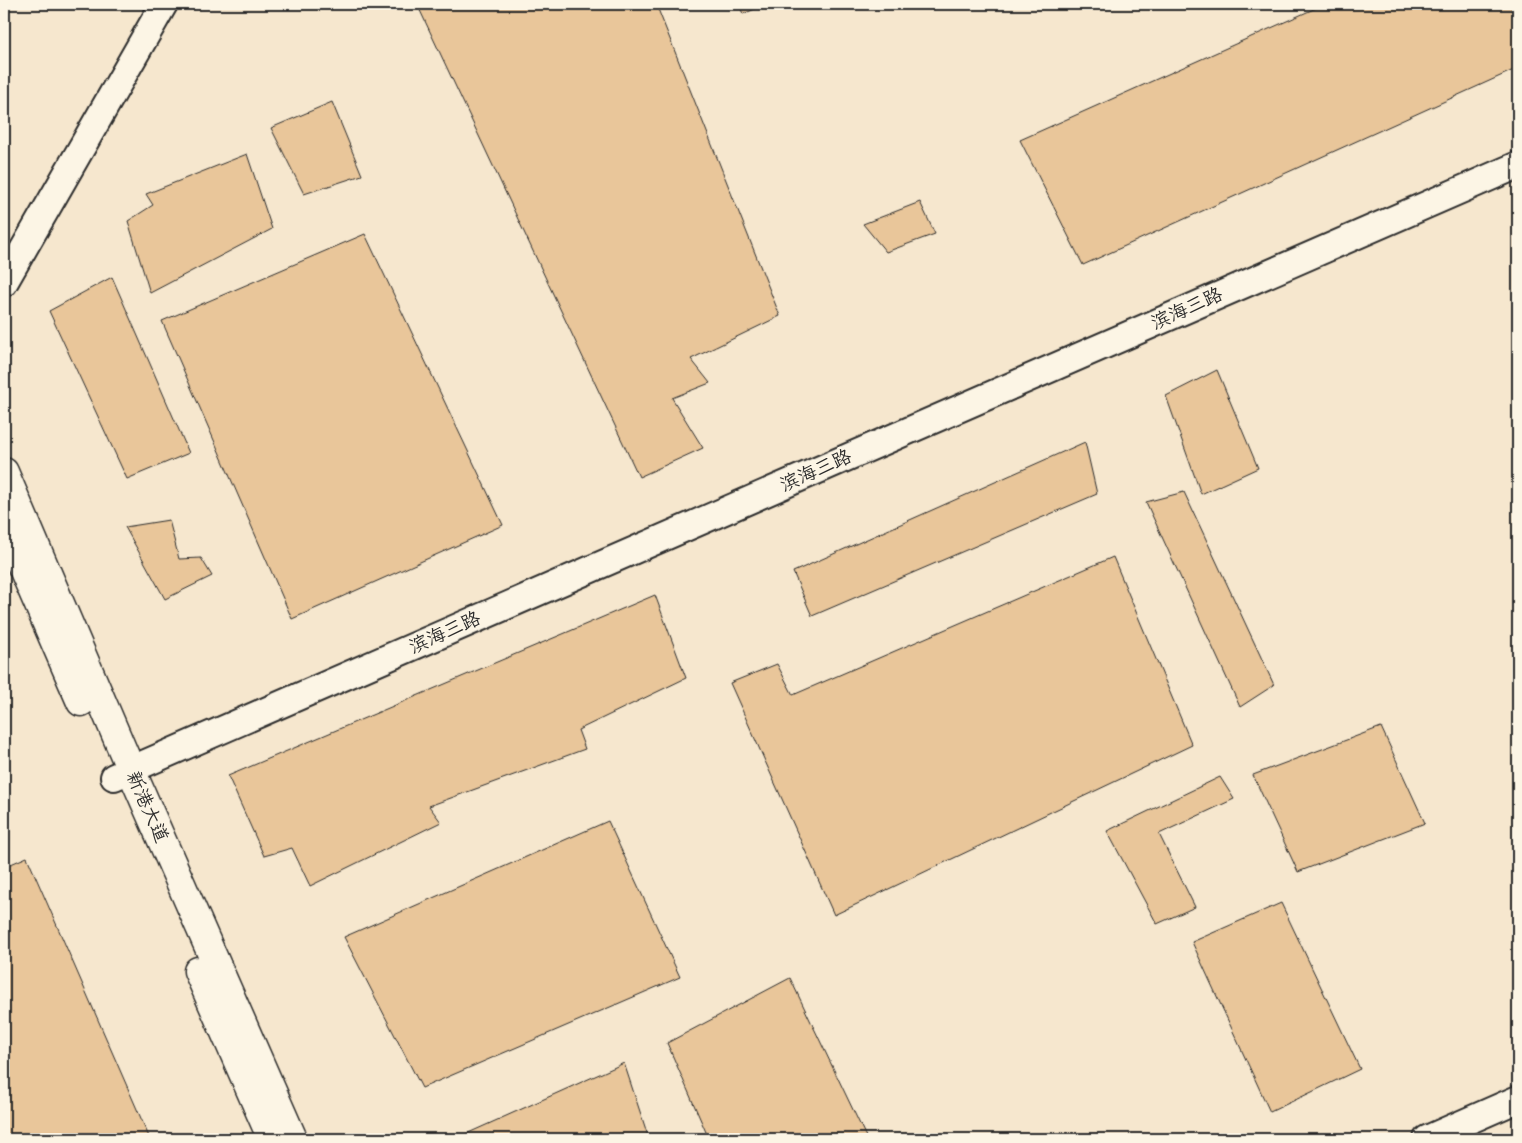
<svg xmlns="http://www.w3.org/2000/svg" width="1522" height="1143" font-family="'Architects Daughter','LXGW WenKai TC',sans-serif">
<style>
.built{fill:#f6e7ce}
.building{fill:#e9c69a;stroke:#2b2b2b}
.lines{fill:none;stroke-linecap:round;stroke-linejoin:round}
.tertiary-casing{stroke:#2b2b2b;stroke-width:30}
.secondary-casing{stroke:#2b2b2b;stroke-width:31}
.tertiary{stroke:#fcf5e5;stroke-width:26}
.secondary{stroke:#fcf5e5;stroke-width:28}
.labels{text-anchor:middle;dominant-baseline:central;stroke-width:4.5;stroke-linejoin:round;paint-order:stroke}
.street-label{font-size:19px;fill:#2b2b2b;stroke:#fcf5e5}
</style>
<rect width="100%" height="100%" fill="#fcf5e5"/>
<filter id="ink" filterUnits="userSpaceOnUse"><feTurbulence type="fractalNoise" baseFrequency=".02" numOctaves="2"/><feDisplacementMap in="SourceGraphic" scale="10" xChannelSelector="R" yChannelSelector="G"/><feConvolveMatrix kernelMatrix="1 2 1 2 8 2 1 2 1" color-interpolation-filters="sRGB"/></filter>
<g filter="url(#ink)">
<!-- built -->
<path class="built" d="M 4,4 L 1518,4 L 1518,1139 L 4,1139 Z"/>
<!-- building -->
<path class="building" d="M 417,4 L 656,4 L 780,316 L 691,359 L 710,383 L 672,398 L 703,448 L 639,477 Z
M 739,4 L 767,4 L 743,14 Z
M 1325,4 L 1518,4 L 1518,68 L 1083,265 L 1020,140 Z
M 332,102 L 362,175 L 304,194 L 271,128 Z
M 247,154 L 272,229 L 150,293 L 128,221 L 153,205 L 146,194 Z
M 920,202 L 935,234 L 886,252 L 863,224 Z
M 365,234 L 503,525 L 292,619 L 162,321 Z
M 112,277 L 189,453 L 127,479 L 49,311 Z
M 1217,370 L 1258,468 L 1201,494 L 1166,396 Z
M 1085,442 L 1097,494 L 812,616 L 793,572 Z
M 1184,492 L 1274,685 L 1240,707 L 1146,502 Z
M 169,520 L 179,559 L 201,558 L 212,576 L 165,599 L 125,527 Z
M 1113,557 L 1192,745 L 834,915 L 730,683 L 777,664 L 793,695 Z
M 655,595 L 686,678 L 578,730 L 585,749 L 429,806 L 441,822 L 310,886 L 292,848 L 264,856 L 228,776 Z
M 1381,727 L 1425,823 L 1298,872 L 1253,775 Z
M 1220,777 L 1234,799 L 1159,834 L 1195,907 L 1157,924 L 1107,831 Z
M 608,821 L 680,977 L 422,1088 L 344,937 Z
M 27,857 L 150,1139 L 4,1139 L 4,867 Z
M 1281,903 L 1360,1069 L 1270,1112 L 1192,942 Z
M 790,978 L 867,1139 L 709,1139 L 667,1043 Z
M 624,1063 L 649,1139 L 455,1139 Z"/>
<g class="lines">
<defs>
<path id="tertiary" d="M 4,283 L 164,4
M 114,777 L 1518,165
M 1427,1139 L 1518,1099"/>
<path id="secondary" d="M 4,472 L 131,770 L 293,1139
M 4,525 L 81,702
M 198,971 L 272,1139"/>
</defs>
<!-- tertiary casing -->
<use href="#tertiary" class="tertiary-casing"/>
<!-- secondary casing -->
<use href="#secondary" class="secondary-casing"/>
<!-- tertiary -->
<use href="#tertiary" class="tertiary"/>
<!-- secondary -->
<use href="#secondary" class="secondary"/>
</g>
</g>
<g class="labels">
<!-- street labels -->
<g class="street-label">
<text transform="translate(1187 309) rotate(-24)">滨海三路</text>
<text transform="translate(816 471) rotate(-24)">滨海三路</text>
<text transform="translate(445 633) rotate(-24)">滨海三路</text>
<text transform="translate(147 807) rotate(66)">新港大道</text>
</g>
</g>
<!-- margin -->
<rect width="1522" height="1143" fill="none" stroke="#fcf5e5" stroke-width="20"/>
<rect x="10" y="10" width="1502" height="1123" fill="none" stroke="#2b2b2b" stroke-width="2" filter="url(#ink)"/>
</svg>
